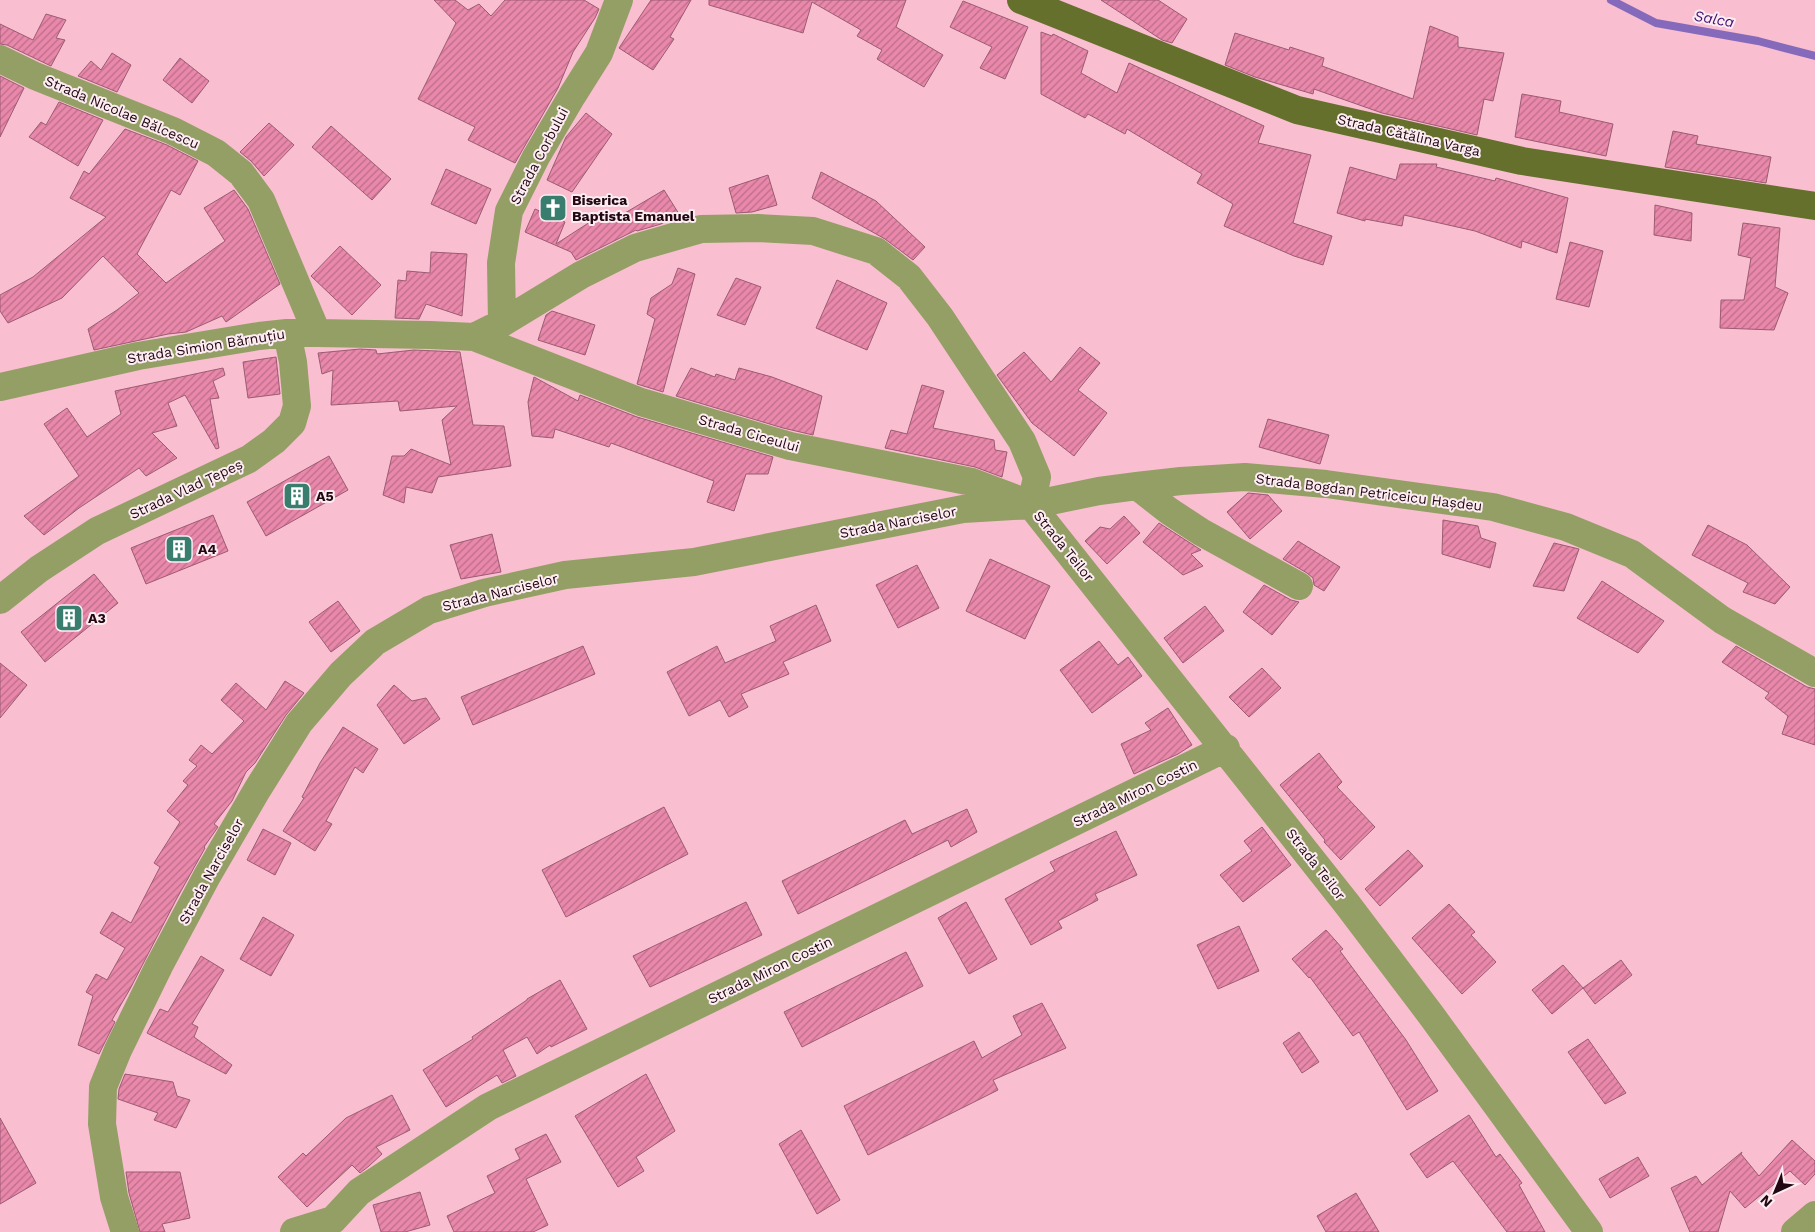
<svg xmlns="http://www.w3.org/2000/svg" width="1815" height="1232" font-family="'Work Sans',sans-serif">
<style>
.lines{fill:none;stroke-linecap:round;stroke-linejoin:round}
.stream{stroke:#856abb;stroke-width:8}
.building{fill:url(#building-hatch);stroke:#9c5b72}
.minor{stroke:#939f64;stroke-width:28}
.major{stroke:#64702b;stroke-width:28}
.labels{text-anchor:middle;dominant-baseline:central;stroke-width:4;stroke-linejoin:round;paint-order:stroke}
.street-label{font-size:14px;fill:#200711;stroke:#fdedf2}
.poi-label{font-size:14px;font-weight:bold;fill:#200711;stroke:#fdedf2;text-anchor:start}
.water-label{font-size:15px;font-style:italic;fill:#411377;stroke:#fdedf2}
</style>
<defs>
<pattern id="building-hatch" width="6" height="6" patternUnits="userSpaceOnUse" patternTransform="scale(1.25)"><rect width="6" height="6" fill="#e988aa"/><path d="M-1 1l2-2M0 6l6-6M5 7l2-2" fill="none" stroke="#bc6d89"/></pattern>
</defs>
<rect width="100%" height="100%" fill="#f9bed0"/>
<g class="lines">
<!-- stream -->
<path class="stream" d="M 1611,0 L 1656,23 L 1758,41 L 1815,56"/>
</g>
<!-- building -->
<path class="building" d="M 434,0 L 455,0 L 468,10 L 479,4 L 491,16 L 505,0 L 584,0 L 599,9 L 595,18 L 573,52 L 558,88 L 515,163 L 468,140 L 475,127 L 418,99 L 456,23 Z
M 651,0 L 691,0 L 670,37 L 674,39 L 653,70 L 619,48 Z
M 709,0 L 906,0 L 896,27 L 943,55 L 924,87 L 877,59 L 882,50 L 857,36 L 861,30 L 812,2 L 803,33 L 709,5 Z
M 1101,0 L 1158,0 L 1187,19 L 1172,43 L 1162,40 Z
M 963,1 L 1028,27 L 1005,79 L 980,68 L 992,47 L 950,27 Z
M 46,14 L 66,20 L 56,38 L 65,40 L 51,66 L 7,45 L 0,44 L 0,24 L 33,40 Z
M 1430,26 L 1458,37 L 1458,47 L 1504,53 L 1493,101 L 1484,99 L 1477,135 L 1382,113 L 1314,89 L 1313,94 L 1255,77 L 1225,65 L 1235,33 L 1289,50 L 1290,47 L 1324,58 L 1322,66 L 1413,99 Z
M 1041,32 L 1052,36 L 1053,34 L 1088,51 L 1081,73 L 1117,93 L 1129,63 L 1264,126 L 1258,143 L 1311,155 L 1293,223 L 1332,236 L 1323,265 L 1294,256 L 1224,226 L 1233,204 L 1197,183 L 1202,174 L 1127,129 L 1125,134 L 1088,114 L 1085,118 L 1041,94 Z
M 112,53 L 131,65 L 117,92 L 78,76 L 91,61 L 101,70 Z
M 180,58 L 209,81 L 192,103 L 163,80 Z
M 0,76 L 24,88 L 0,137 Z
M 1522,94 L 1561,101 L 1559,112 L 1613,124 L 1606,156 L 1515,137 Z
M 59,102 L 103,120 L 78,166 L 29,137 L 41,122 L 46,125 Z
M 586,113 L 612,134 L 572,192 L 547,180 L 566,137 Z
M 269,123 L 294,145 L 264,176 L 251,161 L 240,152 Z
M 331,126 L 391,179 L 372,200 L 312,147 Z
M 125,129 L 167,145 L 198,161 L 180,195 L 171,190 L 137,254 L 166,283 L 225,241 L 204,208 L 234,190 L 248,209 L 280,284 L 226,322 L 222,316 L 186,332 L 168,334 L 94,350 L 88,329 L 117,310 L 139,293 L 103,256 L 62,298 L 8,323 L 0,311 L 0,295 L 33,277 L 106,217 L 70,198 L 84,171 L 89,174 Z
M 1673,131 L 1698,136 L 1696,144 L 1771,157 L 1766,183 L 1665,167 Z
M 1400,164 L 1437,164 L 1436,167 L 1495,181 L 1496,178 L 1568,198 L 1557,253 L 1522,241 L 1521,248 L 1475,231 L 1404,215 L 1402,226 L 1365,219 L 1365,221 L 1337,213 L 1350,167 L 1396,180 Z
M 446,169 L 491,189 L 476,224 L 431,204 Z
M 821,172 L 876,201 L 925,247 L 913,260 L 885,239 L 812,198 Z
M 768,175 L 777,205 L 752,212 L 736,213 L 729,188 Z
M 664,190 L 679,214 L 661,224 L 637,231 L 636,230 L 576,260 L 571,252 L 525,232 L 535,209 L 565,222 L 556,244 L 607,211 L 613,220 Z
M 1655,205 L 1692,213 L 1691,241 L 1654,235 Z
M 1743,223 L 1780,228 L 1775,287 L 1788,293 L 1774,330 L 1720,328 L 1721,300 L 1744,300 L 1751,258 L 1738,255 Z
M 1570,242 L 1603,251 L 1589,307 L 1556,299 Z
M 340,246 L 381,285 L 352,315 L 311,276 Z
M 431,252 L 467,254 L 462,316 L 426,304 L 419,319 L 395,318 L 398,280 L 406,281 L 407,271 L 430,273 Z
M 678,268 L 695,274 L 663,392 L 637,384 L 655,319 L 647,314 L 651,298 L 672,284 Z
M 736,278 L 761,287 L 745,325 L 717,315 Z
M 837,280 L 887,303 L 867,350 L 816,328 Z
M 552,311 L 595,325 L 585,355 L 538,340 L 546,315 Z
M 1080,347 L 1100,363 L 1078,390 L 1107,413 L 1074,456 L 1032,423 L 997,375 L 1024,352 L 1051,382 Z
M 360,349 L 376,350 L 377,354 L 414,350 L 460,352 L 473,425 L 504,426 L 511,466 L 438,477 L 432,493 L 406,487 L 404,503 L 383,495 L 392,456 L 404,456 L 411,449 L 451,465 L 442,420 L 457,406 L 400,411 L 398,401 L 331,405 L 333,370 L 322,374 L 318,353 Z
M 276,357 L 280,394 L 248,398 L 243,362 Z
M 223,368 L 225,375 L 213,381 L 219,398 L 210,399 L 219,448 L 216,449 L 185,395 L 168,403 L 177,426 L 152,433 L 177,458 L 146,476 L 139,468 L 79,508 L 44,535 L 24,516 L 79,476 L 44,424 L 67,408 L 87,437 L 121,414 L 115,391 Z
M 691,368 L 715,377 L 716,374 L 735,380 L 739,368 L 772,377 L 822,396 L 813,435 L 783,428 L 676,396 Z
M 534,377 L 578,401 L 580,395 L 637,417 L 773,457 L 768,474 L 746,474 L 734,511 L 707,502 L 714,481 L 611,443 L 609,447 L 555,429 L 553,438 L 532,436 L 528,402 Z
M 922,385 L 944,391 L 933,428 L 994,440 L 995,450 L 1007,452 L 1002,477 L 975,467 L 885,448 L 891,430 L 907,434 Z
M 1268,419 L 1329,435 L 1320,464 L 1259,447 Z
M 329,456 L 348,490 L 266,536 L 247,502 Z
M 1248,493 L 1268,495 L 1282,511 L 1250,539 L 1227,512 Z
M 213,515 L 228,551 L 146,584 L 131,548 Z
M 1124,516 L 1140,533 L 1107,564 L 1085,541 L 1100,527 L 1110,529 Z
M 1443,520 L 1478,526 L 1481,538 L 1496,543 L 1490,568 L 1442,554 Z
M 1159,523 L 1201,550 L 1191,554 L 1203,566 L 1183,575 L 1143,542 Z
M 1708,525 L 1747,545 L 1790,587 L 1775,604 L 1743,592 L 1748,583 L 1692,555 Z
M 492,534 L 501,572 L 461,579 L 450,545 Z
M 1298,541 L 1340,567 L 1324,591 L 1314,585 L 1313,578 L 1307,573 L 1283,559 Z
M 1554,543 L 1579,549 L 1564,591 L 1533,586 Z
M 990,559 L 1050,586 L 1025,639 L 966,611 Z
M 917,565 L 939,608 L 898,628 L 876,585 Z
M 94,574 L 118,603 L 45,662 L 21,632 Z
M 1602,581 L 1664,621 L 1638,653 L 1577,618 Z
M 1264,585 L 1291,600 L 1299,602 L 1272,635 L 1243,612 Z
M 338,601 L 360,631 L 331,652 L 309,622 Z
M 816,605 L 831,641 L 783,662 L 789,674 L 741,694 L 748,707 L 729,717 L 720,700 L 689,716 L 667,672 L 717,646 L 725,663 L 776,641 L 770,626 Z
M 1205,606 L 1224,631 L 1183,663 L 1164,638 Z
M 1099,641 L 1118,665 L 1128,657 L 1142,676 L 1092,713 L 1060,670 Z
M 583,646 L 595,674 L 473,725 L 461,697 Z
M 1736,646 L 1807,687 L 1815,689 L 1815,745 L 1782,734 L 1788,716 L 1765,698 L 1769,693 L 1722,662 Z
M 0,663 L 27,685 L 0,718 Z
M 1262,668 L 1281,688 L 1249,717 L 1229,697 Z
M 285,681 L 304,693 L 286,715 L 255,763 L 246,772 L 232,801 L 214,824 L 218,827 L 204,847 L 205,848 L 177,898 L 130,989 L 112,1020 L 115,1022 L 99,1054 L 78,1045 L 93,996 L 86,992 L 96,974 L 107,980 L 125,948 L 100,933 L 112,912 L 131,923 L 160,867 L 154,863 L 180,822 L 167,811 L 188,785 L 183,781 L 197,766 L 189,760 L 201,745 L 212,754 L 244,721 L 221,700 L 236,683 L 266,710 Z
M 394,685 L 412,701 L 426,698 L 440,719 L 404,744 L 377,705 Z
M 1168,708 L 1192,745 L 1178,754 L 1134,774 L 1121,744 L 1151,730 L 1145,723 Z
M 343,727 L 378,749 L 363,773 L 355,767 L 326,821 L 332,824 L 315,851 L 283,831 L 304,798 L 302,797 L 320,763 Z
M 1319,753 L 1342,782 L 1337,787 L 1375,827 L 1341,860 L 1324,842 L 1325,840 L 1280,785 Z
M 664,807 L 688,854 L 566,917 L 542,870 Z
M 967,809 L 977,832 L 951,847 L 948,840 L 798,914 L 782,881 L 905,820 L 912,834 Z
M 1262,827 L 1291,865 L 1243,902 L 1220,875 L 1252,851 L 1244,841 Z
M 263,829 L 291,843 L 275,875 L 247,860 Z
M 1116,831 L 1137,875 L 1095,894 L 1098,900 L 1058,921 L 1062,928 L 1031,945 L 1005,899 L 1055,871 L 1050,862 Z
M 1408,850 L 1423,866 L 1380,906 L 1365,889 Z
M 746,902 L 762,935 L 650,987 L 633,956 Z
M 966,902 L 997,959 L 969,974 L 938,918 Z
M 1449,904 L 1475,932 L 1471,935 L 1496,962 L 1462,994 L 1412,938 Z
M 263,917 L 294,935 L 271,976 L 240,959 Z
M 1239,926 L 1259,971 L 1218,989 L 1197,945 Z
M 1326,930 L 1343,949 L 1340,951 L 1406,1040 L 1438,1091 L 1407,1110 L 1359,1032 L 1353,1036 L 1310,977 L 1309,978 L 1292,959 Z
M 906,952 L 923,986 L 802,1047 L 784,1012 Z
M 201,956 L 224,970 L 192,1024 L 198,1027 L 194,1037 L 232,1065 L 226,1074 L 147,1033 L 160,1009 L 168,1012 Z
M 1621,960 L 1632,975 L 1595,1004 L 1583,988 Z
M 1563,965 L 1583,988 L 1552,1014 L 1532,990 Z
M 560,980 L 587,1029 L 551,1047 L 550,1045 L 537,1054 L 527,1037 L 503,1050 L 516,1076 L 502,1083 L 497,1075 L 446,1107 L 423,1070 L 473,1039 L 472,1037 L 527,1000 L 527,999 Z
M 1042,1003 L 1066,1048 L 993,1080 L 998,1090 L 868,1155 L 844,1106 L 974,1041 L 982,1058 L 1022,1035 L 1013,1016 Z
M 1299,1032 L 1319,1062 L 1302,1073 L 1283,1043 Z
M 1588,1039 L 1626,1093 L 1605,1104 L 1568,1052 Z
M 125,1074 L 173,1082 L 177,1096 L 190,1100 L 176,1128 L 154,1120 L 158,1113 L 118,1099 L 119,1089 Z
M 646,1074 L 675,1131 L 636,1157 L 644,1171 L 618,1187 L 575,1116 Z
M 392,1095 L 410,1130 L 376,1147 L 382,1154 L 369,1166 L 360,1173 L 352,1165 L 307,1207 L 278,1177 L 303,1153 L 306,1156 L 346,1118 Z
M 1469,1115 L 1496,1157 L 1500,1154 L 1522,1183 L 1519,1185 L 1545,1232 L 1507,1232 L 1453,1161 L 1427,1178 L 1410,1154 Z
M 0,1118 L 36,1183 L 0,1204 Z
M 801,1130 L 840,1200 L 817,1214 L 779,1144 Z
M 546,1134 L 561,1162 L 526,1179 L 548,1225 L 533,1232 L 454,1232 L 447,1216 L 495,1193 L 487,1176 L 520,1159 L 515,1149 Z
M 1792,1140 L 1815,1161 L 1815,1174 L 1805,1185 L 1790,1171 L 1745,1208 L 1730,1191 L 1718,1232 L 1690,1232 L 1671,1188 L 1696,1176 L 1702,1185 L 1742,1152 L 1741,1154 L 1759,1176 Z
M 1638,1157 L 1649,1176 L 1610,1198 L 1599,1179 Z
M 126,1172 L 180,1172 L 190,1218 L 162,1224 L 165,1232 L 140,1232 L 129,1193 Z
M 420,1192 L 430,1225 L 405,1232 L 381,1232 L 373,1205 Z
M 1356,1193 L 1379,1232 L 1326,1232 L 1317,1216 Z"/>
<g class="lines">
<!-- minor -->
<path class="minor" d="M 0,59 L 35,76 L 173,131 L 216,153 L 241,173 L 261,200 L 317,333
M 502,323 L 501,263 L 509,211 L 536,157 L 572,96 L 599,53 L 619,0
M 474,337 L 502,323 L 581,275 L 635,248 L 701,229 L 759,228 L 813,231 L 876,251 L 909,277 L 940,317 L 1022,441 L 1037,477 L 1031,505
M 0,387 L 138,356 L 259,336 L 287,333 L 317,333 L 430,335 L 474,337 L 641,402 L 790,446 L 972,482 L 1022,501
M 1137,486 L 1169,511 L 1201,532 L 1299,586
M 1031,505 L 1347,904 L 1431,1015 L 1589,1232
M 0,600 L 39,569 L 97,531 L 249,459 L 274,441 L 292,423 L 297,406 L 293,362 L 287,333
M 333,1220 L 359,1192 L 488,1107 L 1226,748
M 125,1232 L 114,1197 L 102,1124 L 103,1087 L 118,1050 L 159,966 L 207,876 L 257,790 L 299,723 L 341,674 L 375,642 L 429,610 L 484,593 L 565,575 L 694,562 L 963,509 L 1031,505 L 1099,491 L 1137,486 L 1181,481 L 1245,477 L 1326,484 L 1493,507 L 1566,527 L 1632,554 L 1722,620 L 1815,673
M 294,1232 L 333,1220
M 1795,1232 L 1815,1215"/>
<!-- major -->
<path class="major" d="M 1021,0 L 1297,110 L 1522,161 L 1815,206"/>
</g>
<!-- icons -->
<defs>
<symbol id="church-square" viewBox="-11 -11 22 22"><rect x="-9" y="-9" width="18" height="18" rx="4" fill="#397d6f" stroke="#fdedf2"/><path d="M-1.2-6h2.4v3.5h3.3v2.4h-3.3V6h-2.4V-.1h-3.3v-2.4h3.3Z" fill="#fff"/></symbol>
<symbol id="building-square" viewBox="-11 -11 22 22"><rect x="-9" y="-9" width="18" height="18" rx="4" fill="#397d6f" stroke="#fdedf2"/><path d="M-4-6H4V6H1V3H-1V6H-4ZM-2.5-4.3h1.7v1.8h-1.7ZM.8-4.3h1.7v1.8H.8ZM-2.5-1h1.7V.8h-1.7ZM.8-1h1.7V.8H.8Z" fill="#fff"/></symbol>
</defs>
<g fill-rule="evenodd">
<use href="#church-square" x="537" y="192" width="32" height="32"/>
<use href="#building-square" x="281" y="480" width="32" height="32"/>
<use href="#building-square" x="163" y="533" width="32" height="32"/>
<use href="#building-square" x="53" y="602" width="32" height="32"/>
</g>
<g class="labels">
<!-- street labels -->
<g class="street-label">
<text transform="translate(122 112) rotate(23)">Strada Nicolae Bălcescu</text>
<text transform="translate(1409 135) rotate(13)">Strada Cătălina Varga</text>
<text transform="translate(539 156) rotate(-62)">Strada Corbului</text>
<text transform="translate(206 346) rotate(-9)">Strada Simion Bărnuțiu</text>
<text transform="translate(749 433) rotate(16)">Strada Ciceului</text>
<text transform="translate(186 489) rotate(-25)">Strada Vlad Țepeș</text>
<text transform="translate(1369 492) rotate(7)">Strada Bogdan Petriceicu Hașdeu</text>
<text transform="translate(898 522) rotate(-11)">Strada Narciselor</text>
<text transform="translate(1064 546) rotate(51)">Strada Teilor</text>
<text transform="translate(500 592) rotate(-14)">Strada Narciselor</text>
<text transform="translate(1135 793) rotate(-26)">Strada Miron Costin</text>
<text transform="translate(1316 864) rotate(52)">Strada Teilor</text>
<text transform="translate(211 871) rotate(-61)">Strada Narciselor</text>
<text transform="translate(770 970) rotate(-26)">Strada Miron Costin</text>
</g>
<!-- poi labels -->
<g class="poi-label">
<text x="572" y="200">Biserica<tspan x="572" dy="16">Baptista Emanuel</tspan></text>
<text x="316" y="496">A5</text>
<text x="198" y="549">A4</text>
<text x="88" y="618">A3</text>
</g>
<!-- water labels -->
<g class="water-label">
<text transform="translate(1714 19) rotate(10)">Salca</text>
</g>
</g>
<!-- north arrow -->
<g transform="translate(1775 1192) rotate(224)" stroke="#fdedf2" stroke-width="4" paint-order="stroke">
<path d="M0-4L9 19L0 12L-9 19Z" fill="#200711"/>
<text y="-8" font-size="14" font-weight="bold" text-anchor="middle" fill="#200711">N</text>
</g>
</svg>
